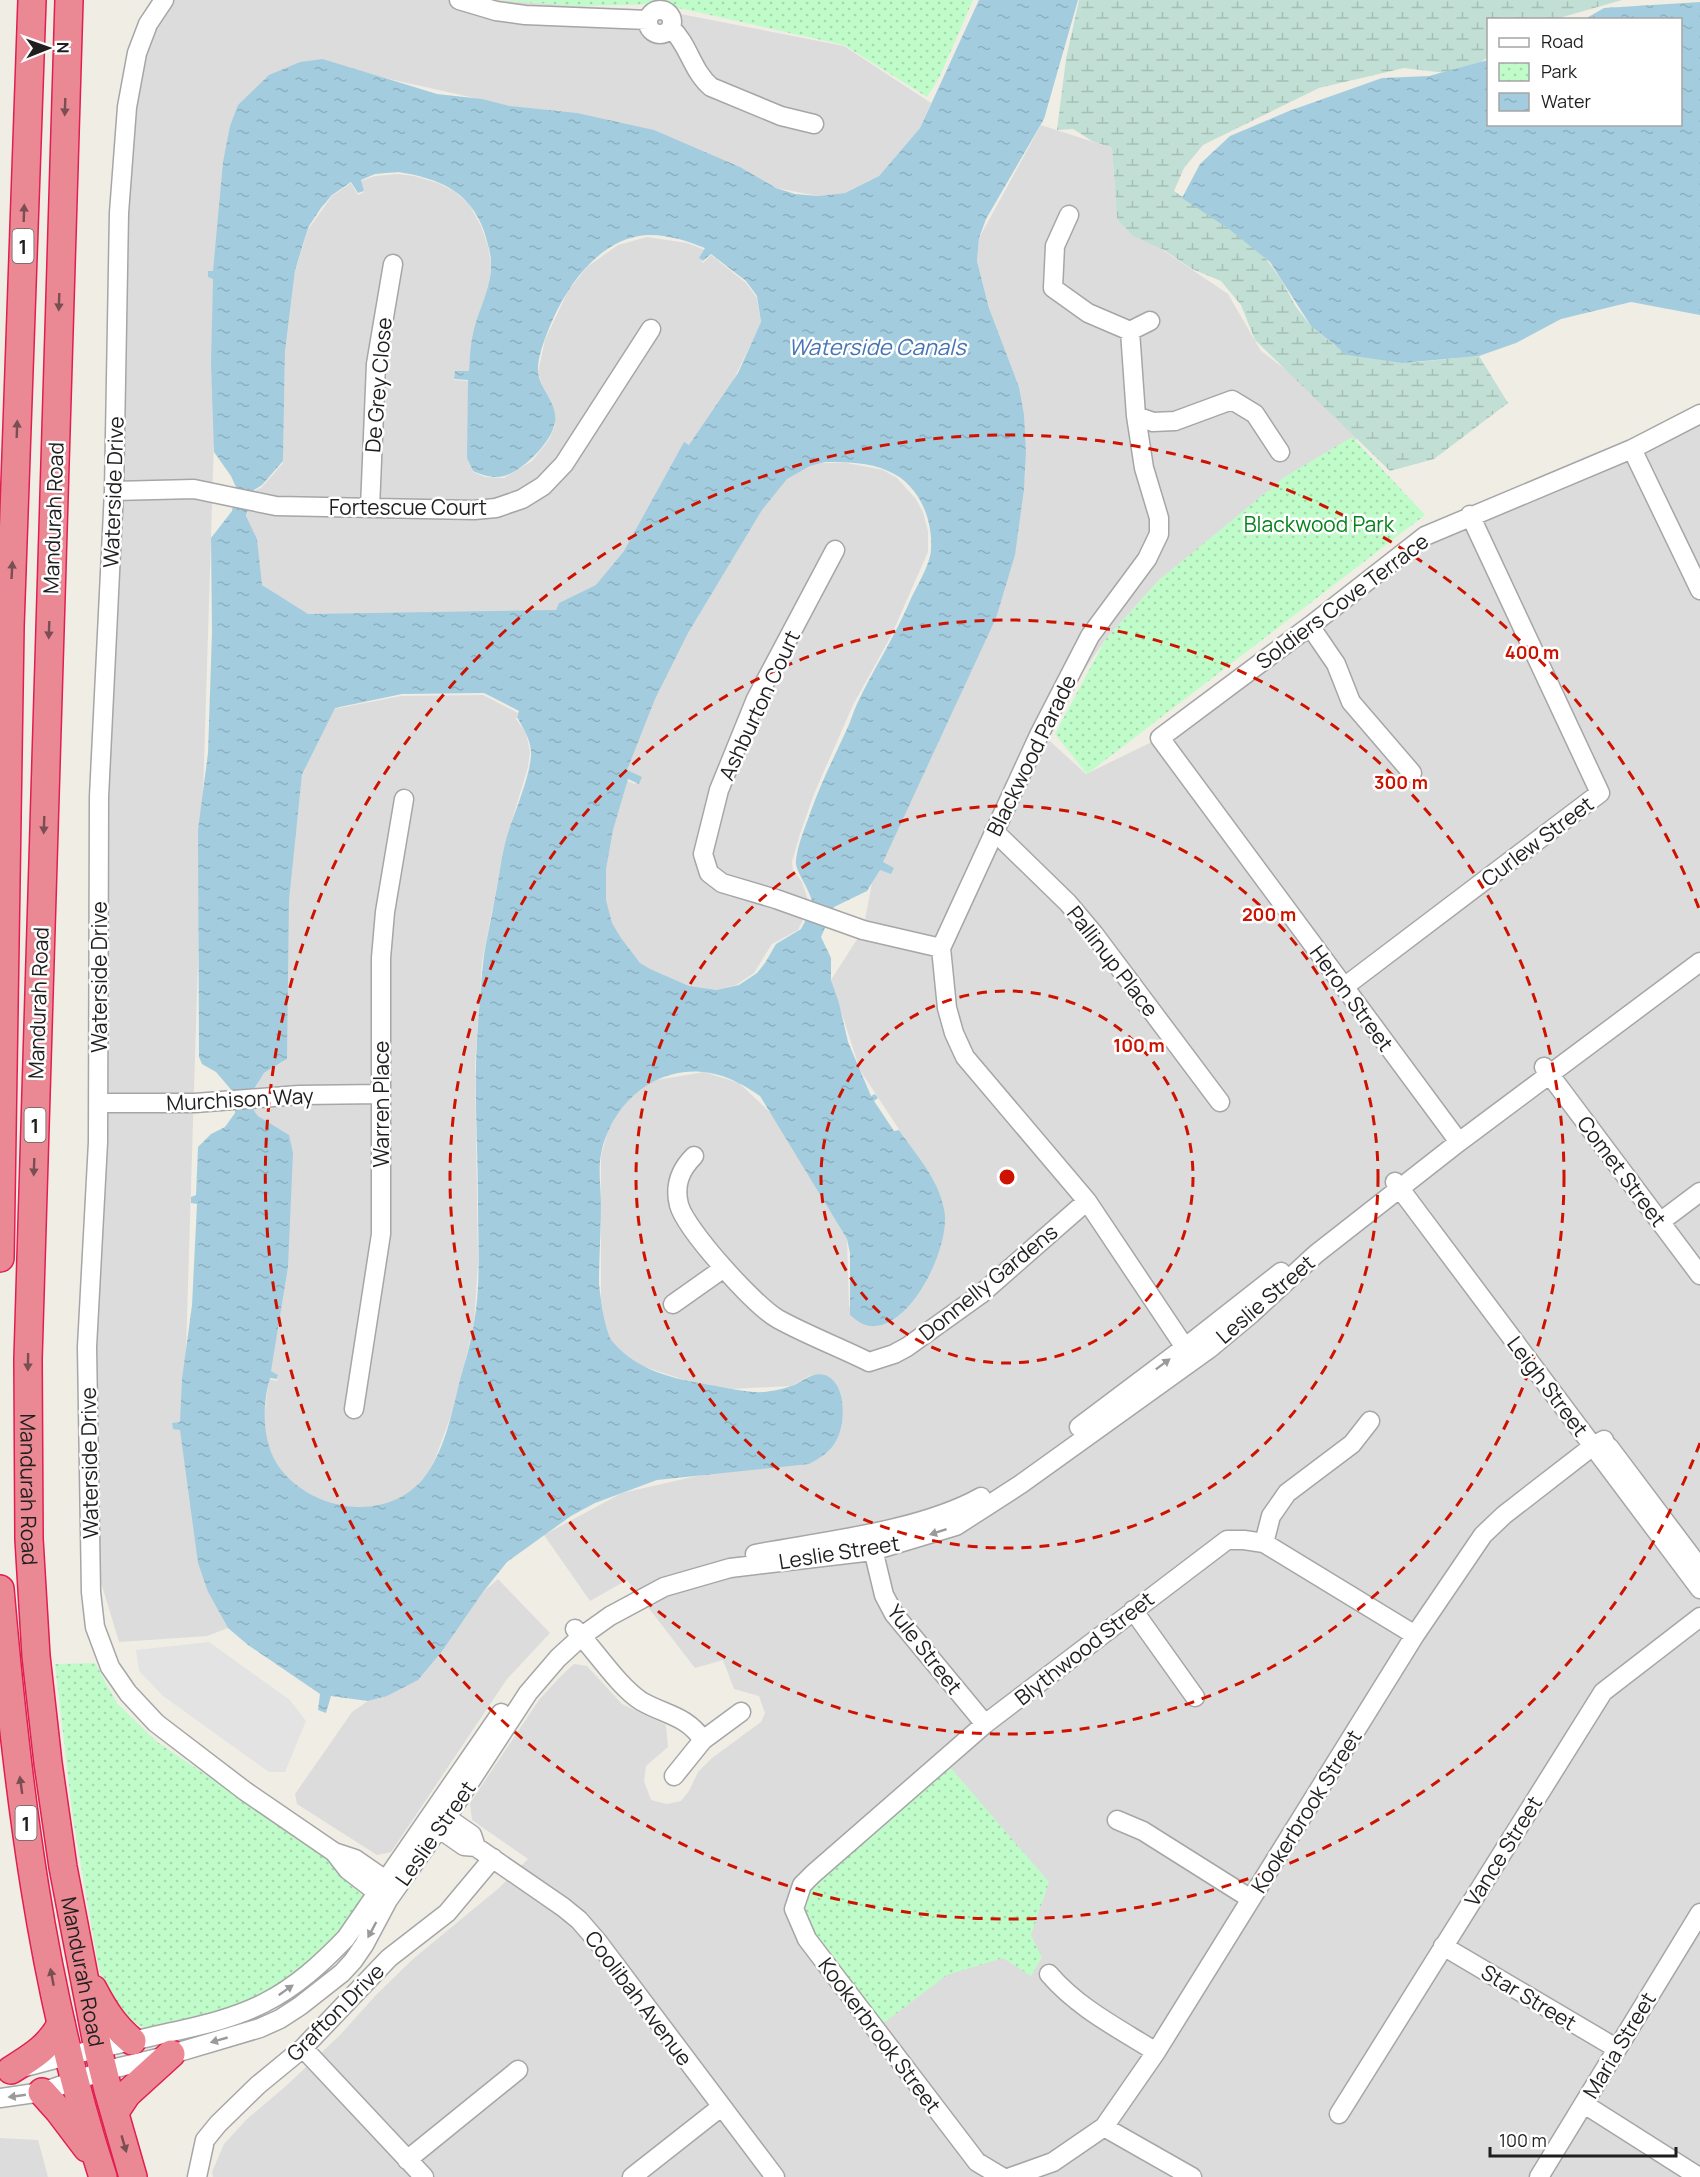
<svg xmlns="http://www.w3.org/2000/svg" width="1700" height="2177" font-family="Manrope,sans-serif">
<style>
.residential{fill:#dddcdc}
.wetland{fill:url(#wetland-marsh)}
.park{fill:url(#park-dots)}
.parking{fill:#e3e3e3}
.water{fill:url(#water-ripples);fill-rule:evenodd}
.lines{fill:none;stroke-linecap:round;stroke-linejoin:round}
.minor-casing{stroke:#a6a6a6;stroke-width:21}
.highway-casing{stroke:#e21e50;stroke-width:30}
.minor{stroke:#fff;stroke-width:18}
.highway{stroke:#ea8993;stroke-width:27}
.oneway{fill:#7a4f53}
.oneway2{fill:#9a9a9a}
.ring{fill:none;stroke:#ce1200;stroke-width:3;stroke-dasharray:10 8}
.labels{text-anchor:middle;dominant-baseline:central;stroke-width:5;stroke-linejoin:round;paint-order:stroke}
.shield{fill:#fff;stroke:#626262;stroke-width:1.5}
.shield-label{font-size:20px;font-weight:bold;fill:#1f1f1f}
.street-label{font-size:21px;fill:#1f1f1f;stroke:#fff}
.park-label{font-size:21px;fill:#07831c;stroke:#fff}
.water-label{font-size:22px;font-style:italic;fill:#4774b3;stroke:#fff}
.centre{fill:#ce1200;stroke:#fff;stroke-width:3}
.ring-label{font-size:18px;text-anchor:middle;font-weight:bold;fill:#ce1200;stroke:#fff;stroke-width:5;stroke-linejoin:round;paint-order:stroke}
</style>
<defs>
<pattern id="wetland-marsh" width="20" height="14" patternUnits="userSpaceOnUse" patternTransform="scale(1.5)"><rect width="20" height="14" fill="#c1dfd4"/><path d="M1 5h8M5 5V1M11 12h8M15 12V8" fill="none" stroke="#a5bfb6"/></pattern>
<pattern id="park-dots" width="8" height="8" patternUnits="userSpaceOnUse" patternTransform="scale(1.5)"><rect width="8" height="8" fill="#c0fcca"/><path d="M2 2h.1M6 6h.1" fill="none" stroke="#a5d8ad" stroke-width="1.8" stroke-linecap="round"/></pattern>
<pattern id="water-ripples" width="26" height="14" patternUnits="userSpaceOnUse" patternTransform="scale(1.5)"><rect width="26" height="14" fill="#a3cddf"/><path d="M2 4q2-2 4 0t4 0M15 11q2-2 4 0t4 0" fill="none" stroke="#8cb0bf"/></pattern>
</defs>
<rect width="100%" height="100%" fill="#f0ede5"/>
<!-- residential -->
<path class="residential" d="M 165,0 L 497,0 L 578,6 L 660,10 L 844,46 L 931,103 L 920,128 L 879,176 L 845,193 L 818,196 L 776,188 L 510,106 L 385,78 L 323,59 L 222,179 L 186,1350 L 192,1510 L 208,1592 L 228,1628 L 207,1636 L 119,1642 L 90,1546 L 99,911 L 133,73 Z
M 1041,125 L 1112,148 L 1117,219 L 1228,294 L 1261,351 L 1301,381 L 1358,438 L 1159,580 L 1105,640 L 1041,733 L 1086,774 L 1160,738 L 1425,536 L 1700,413 L 1700,2177 L 213,2177 L 212,2172 L 224,2144 L 247,2119 L 286,2086 L 340,2035 L 376,1995 L 413,1959 L 499,1888 L 528,1859 L 472,1820 L 470,1803 L 539,1700 L 560,1677 L 574,1664 L 587,1666 L 622,1704 L 666,1725 L 668,1747 L 646,1766 L 644,1781 L 651,1800 L 667,1804 L 681,1801 L 689,1791 L 698,1772 L 712,1758 L 761,1722 L 765,1713 L 759,1696 L 734,1689 L 723,1660 L 695,1668 L 627,1580 L 590,1601 L 544,1535 L 622,1493 L 710,1473 L 782,1466 L 811,1375 L 791,1386 L 731,1389 L 691,1382 L 611,1356 L 601,1300 L 601,1156 L 608,1130 L 634,1080 L 651,1081 L 704,1072 L 739,1083 L 773,1115 L 847,1239 L 849,1306 L 861,1323 L 940,1197 L 906,1140 L 860,1070 L 831,980 L 863,930 L 872,883 L 953,711 L 983,642 L 1025,478 L 1026,454 L 1019,387 L 989,308 L 977,261 L 979,238 Z
M 398,174 L 414,176 L 438,183 L 455,192 L 469,204 L 481,226 L 488,246 L 491,265 L 489,287 L 472,352 L 469,373 L 455,372 L 454,380 L 468,381 L 468,460 L 473,472 L 485,477 L 504,478 L 532,461 L 548,441 L 555,426 L 555,414 L 544,392 L 538,372 L 545,340 L 568,291 L 587,267 L 618,245 L 647,237 L 687,243 L 705,250 L 700,259 L 703,263 L 711,255 L 746,283 L 757,298 L 761,323 L 728,391 L 645,516 L 624,552 L 596,587 L 556,612 L 308,616 L 262,586 L 246,518 L 254,491 L 262,487 L 283,463 L 285,353 L 295,272 L 303,245 L 309,228 L 332,196 L 351,183 L 358,195 L 364,192 L 361,181 L 375,176 Z
M 822,463 L 847,463 L 873,468 L 883,470 L 897,478 L 916,499 L 923,512 L 928,531 L 928,552 L 891,636 L 853,705 L 814,794 L 800,834 L 792,862 L 793,870 L 802,882 L 810,906 L 798,930 L 772,944 L 754,973 L 736,985 L 712,991 L 685,986 L 646,970 L 617,938 L 602,900 L 603,870 L 625,780 L 635,784 L 638,777 L 624,771 L 644,719 L 684,634 L 759,511 L 784,479 L 806,467 Z
M 483,695 L 518,713 L 516,719 L 526,733 L 530,752 L 528,767 L 506,840 L 482,962 L 475,1066 L 478,1263 L 474,1324 L 453,1410 L 435,1459 L 427,1474 L 412,1491 L 393,1503 L 371,1508 L 352,1508 L 328,1504 L 308,1495 L 290,1482 L 276,1464 L 266,1442 L 264,1418 L 269,1379 L 277,1381 L 278,1376 L 270,1373 L 265,1121 L 253,1112 L 253,1092 L 263,1074 L 286,1060 L 288,901 L 302,776 L 334,709 L 401,696 Z
M 498,1579 L 550,1633 L 507,1679 L 391,1852 L 377,1855 L 297,1804 L 295,1794 L 352,1712 L 368,1701 L 387,1696 L 443,1650 L 483,1592 Z
M 0,2138 L 38,2140 L 48,2177 L 0,2177 Z"/>
<!-- wetland -->
<path class="wetland" d="M 1079,0 L 1622,0 L 1556,19 L 1488,20 L 1488,57 L 1463,75 L 1404,68 L 1319,88 L 1203,145 L 1184,168 L 1174,191 L 1259,249 L 1282,281 L 1296,307 L 1311,326 L 1335,346 L 1417,362 L 1479,356 L 1508,403 L 1434,459 L 1390,471 L 1255,340 L 1241,305 L 1221,281 L 1192,269 L 1164,250 L 1133,236 L 1117,219 L 1112,148 L 1092,141 L 1073,129 L 1057,130 L 1066,59 Z"/>
<!-- park -->
<path class="park" d="M 498,0 L 973,0 L 940,76 L 927,97 L 844,45 L 661,4 L 578,6 Z
M 1352,437 L 1425,515 L 1087,774 L 1055,734 L 1105,640 L 1159,580 L 1286,476 Z
M 95,1663 L 117,1703 L 156,1741 L 325,1856 L 365,1891 L 361,1905 L 315,1963 L 264,1998 L 221,2012 L 146,2029 L 119,2014 L 109,2001 L 98,1965 L 73,1819 L 55,1664 Z
M 949,1766 L 1049,1882 L 1031,1935 L 1042,1957 L 1031,1976 L 1003,1958 L 947,1975 L 881,2025 L 807,1923 C 802,1900 808,1893 823,1876 Z"/>
<!-- parking -->
<path class="parking" d="M 209,1642 L 290,1700 L 306,1721 L 285,1772 L 269,1772 L 163,1696 L 139,1671 L 136,1650 Z"/>
<!-- water -->
<path class="water" d="M 979,0 L 1078,0 L 1044,119 L 986,219 L 979,238 L 977,261 L 989,308 L 1019,387 L 1024,415 L 1026,454 L 1024,489 L 1015,555 L 996,618 L 883,862 L 894,868 L 891,874 L 880,870 L 867,891 L 834,907 L 821,937 L 831,958 L 831,980 L 839,1003 L 848,1042 L 871,1096 L 875,1094 L 878,1098 L 874,1101 L 894,1131 L 899,1130 C 916,1155 938,1178 944,1209 C 952,1243 912,1330 870,1326 C 862,1325 856,1320 850,1315 L 850,1253 L 847,1239 L 760,1096 C 745,1086 729,1076 710,1073 C 657,1063 611,1103 601,1154 C 598,1170 601,1189 601,1205 C 601,1231 599,1257 599,1283 C 600,1295 605,1332 612,1341 C 637,1371 674,1379 710,1385 C 728,1388 747,1393 765,1392 C 772,1391 784,1389 791,1386 C 803,1382 812,1371 825,1375 C 847,1383 846,1424 836,1441 C 830,1452 820,1458 809,1464 L 657,1480 L 595,1503 L 571,1516 L 507,1562 L 483,1592 L 443,1650 L 418,1680 L 387,1696 L 368,1701 L 331,1696 L 326,1713 L 318,1710 L 320,1694 L 248,1645 L 228,1628 L 208,1592 L 198,1563 L 180,1430 L 173,1429 L 172,1423 L 180,1422 L 182,1379 L 192,1305 L 197,1204 L 191,1203 L 191,1197 L 196,1195 L 198,1147 L 211,1134 L 225,1127 L 235,1113 L 234,1093 L 216,1072 L 202,1064 L 199,1057 L 198,830 L 208,753 L 212,632 L 211,538 L 232,511 L 236,487 L 231,476 L 214,452 L 211,363 L 213,279 L 208,277 L 208,271 L 213,271 L 223,162 L 230,126 L 238,105 L 269,75 L 300,62 L 323,59 L 437,94 L 482,99 L 510,106 L 577,113 L 654,130 L 740,167 L 776,188 L 795,194 L 818,196 L 845,193 L 879,176 L 920,128 ZM 398,172 C 438,178 470,191 484,231 C 487,242 491,252 491,263 C 492,288 478,310 473,334 C 470,346 470,359 469,371 L 455,371 L 454,379 L 468,380 L 467,458 L 473,471 C 482,475 494,479 504,476 C 523,471 552,442 555,422 C 558,403 539,389 538,371 C 537,356 547,333 553,319 C 570,281 602,238 647,235 C 666,234 688,241 705,248 L 699,258 L 703,261 L 711,254 L 746,281 L 757,296 L 761,322 L 738,373 L 689,445 L 684,442 L 624,551 L 596,585 L 559,603 L 556,610 L 308,614 L 262,585 L 257,539 L 246,516 L 254,490 L 262,485 L 283,461 L 285,352 L 295,271 L 303,244 L 309,226 L 321,208 L 332,195 L 351,182 L 358,193 L 364,191 L 361,180 L 375,174 ZM 825,462 C 846,462 869,462 888,471 C 918,483 933,518 931,549 C 931,564 915,589 909,603 C 894,638 873,670 857,704 C 853,712 851,721 847,729 C 835,755 822,781 812,808 C 806,825 798,843 796,860 C 794,871 811,889 813,906 L 801,929 L 776,944 L 765,963 L 757,973 L 739,985 L 716,990 L 689,986 L 650,969 L 640,963 L 621,938 L 612,923 L 606,900 L 606,869 L 613,830 L 628,779 L 639,784 L 642,777 L 627,770 L 655,699 L 688,633 L 762,510 L 787,479 L 810,466 ZM 484,693 L 519,711 L 517,717 C 523,728 530,738 531,751 C 532,773 514,813 507,836 C 501,857 499,880 494,902 C 491,923 485,943 483,964 C 480,997 477,1030 476,1063 C 475,1110 478,1157 478,1203 C 478,1243 481,1285 474,1323 C 471,1344 464,1364 459,1384 C 452,1413 445,1447 428,1472 C 393,1525 310,1514 277,1464 C 262,1440 262,1405 270,1378 L 277,1379 L 278,1375 L 271,1371 L 288,1267 L 293,1153 L 289,1135 L 258,1116 L 254,1111 L 253,1091 L 264,1073 L 287,1059 L 289,900 L 302,775 L 335,708 L 402,694 Z
M 1700,2 L 1700,315 L 1631,302 L 1561,319 L 1516,343 L 1479,356 L 1402,363 L 1347,355 L 1311,326 L 1270,262 L 1229,229 L 1182,198 L 1200,164 L 1230,136 L 1289,111 L 1382,78 L 1429,76 L 1488,60 L 1488,124 L 1680,124 L 1680,20 L 1585,19 L 1604,8 Z"/>
<g class="lines">
<defs>
<path id="minor" d="M 164,0 L 148,24 L 137,53 L 127,107 L 119,213 L 114,491 L 99,797 L 98,1142 L 87,1347 L 91,1592 L 95,1627 L 110,1667 L 128,1693 L 156,1723 L 245,1791 L 334,1852 L 355,1859 L 394,1886
M 459,0 L 496,11 L 525,15 L 648,20
M648 22a12 12 0 1 1 24 0a12 12 0 1 1-24 0Z
M 671,28 C 689,45 692,71 711,87 L 781,116 L 814,124
M 1069,215 L 1055,246 L 1053,288 L 1088,313 L 1130,331 L 1136,416 L 1144,468 L 1159,518 L 1159,534 L 1147,559 L 1090,636 L 1040,733 L 941,948 L 947,1008 L 954,1033 L 965,1057 L 1087,1201 L 1192,1358
M 1130,331 L 1150,321
M 1136,416 L 1153,422 L 1175,421 L 1232,400 L 1255,414 L 1280,452
M 1632,449 L 1700,590
M 114,491 L 194,489 L 276,506 L 474,510 L 496,508 L 522,499 L 543,486 L 564,464 L 651,329
M 370,508 L 376,364 L 393,264
M 835,550 L 756,699 L 719,790 L 703,854 L 709,873 L 722,883 L 776,899 L 863,930 L 941,948
M 1310,626 L 1336,664 L 1351,702 L 1412,773
M 994,831 L 1068,903 L 1094,934 L 1220,1102
M 1344,987 L 1600,793 L 1470,515
M 1544,1067 L 1700,1275
M 98,1103 L 195,1103 L 299,1095 L 381,1094
M 1459,1142 L 1160,738 L 1310,626 L 1425,536 L 1632,449 L 1700,414
M 694,1156 C 680,1170 674,1185 679,1205 C 686,1230 755,1306 778,1319 C 807,1335 839,1347 869,1362 L 894,1354 L 907,1347 L 981,1294 L 1087,1201
M 1395,1182 L 1700,1589
M 1660,1222 L 1700,1192
M 673,1304 L 724,1268
M 354,1409 L 381,1234 L 381,958 L 385,912 L 404,799
M 1079,1427 L 1192,1342 L 1281,1272
M 1609,1447 L 1700,1568
M 871,1541 L 884,1595 L 894,1614 L 985,1724
M 1264,1543 L 1271,1516 L 1287,1493 L 1352,1444 L 1370,1421
M 755,1554 C 824,1541 920,1531 981,1497
M 1133,1610 L 1195,1697
M 575,1629 C 595,1650 618,1686 641,1701 C 665,1715 686,1715 703,1740
M 674,1776 L 703,1740 L 741,1712
M 439,1812 L 472,1835 L 476,1847
M 1117,1820 L 1143,1831 L 1251,1899
M 431,1823 L 464,1846 L 476,1847 L 563,1907 L 579,1920 L 598,1942 L 775,2177
M 334,1852 L 348,1870 L 386,1899
M 1443,1946 L 1616,2048
M 1049,1974 C 1078,2008 1118,2028 1156,2052
M 303,2048 L 424,2177
M 25,2067 C 66,2056 108,2046 150,2037 C 188,2028 229,2021 264,2003 C 296,1987 322,1963 346,1938 L 501,1713
M 0,2098 L 42,2092 L 103,2071 L 162,2057 L 260,2028 L 280,2019 L 300,2006 L 342,1973 L 353,1961 L 364,1945 L 388,1900 L 447,1817 L 528,1693 L 558,1658 L 582,1636 L 610,1616 L 664,1587 L 730,1568 L 873,1551 L 956,1526 L 1021,1484 L 1209,1349 L 1251,1314 L 1316,1254 L 1459,1142 L 1700,962
M 1584,2104 L 1699,2177
M 1339,2114 L 1603,1692 L 1700,1617
M 1104,2127 L 1192,2177
M 407,2160 L 518,2070
M 197,2177 L 205,2140 L 218,2124 L 258,2085 L 303,2048 L 389,1958 L 447,1913 L 493,1858
M 632,2177 L 721,2107
M 1002,2177 L 977,2162 L 807,1939 L 794,1909 L 802,1885 L 813,1874 L 985,1724 L 1227,1540 L 1244,1540 L 1264,1543 L 1415,1635
M 1011,2177 L 1053,2162 L 1104,2127 L 1156,2052 L 1415,1635 L 1483,1535 L 1504,1515 L 1593,1446 L 1604,1440
M 1539,2177 L 1700,1913"/>
<g id="highway">
<path id="s1" d="M 69,0 L 28,1359 L 29,1539 L 36,1656 L 48,1763 L 63,1867 L 98,2049 L 108,2090 L 133,2177"/>
<path d="M 0,1258 L 10,627 L 32,0"/>
<path d="M 0,1589 C 17,1786 41,1988 103,2177"/>
<path d="M 93,1989 C 104,2010 114,2026 132,2041"/>
<path d="M 11,2070 C 32,2057 50,2046 61,2024"/>
<path d="M 42,2092 L 59,2111 L 87,2148"/>
<path d="M 115,2112 L 127,2094 L 171,2054"/>
</g>
</defs>
<!-- minor casing -->
<use href="#minor" class="minor-casing"/>
<!-- highway casing -->
<use href="#highway" class="highway-casing"/>
<!-- minor -->
<use href="#minor" class="minor"/>
<!-- highway -->
<use href="#highway" class="highway"/>
</g>
<!-- one-way arrows -->
<defs><path id="oneway-solid" d="M-6-.8H1V-3.2L6.5 0L1 3.2V.8H-6Z" transform="scale(1.5)"/></defs>
<g class="oneway">
<use href="#oneway-solid" transform="translate(65 107) rotate(92)"/>
<use href="#oneway-solid" transform="translate(24 213) rotate(-88)"/>
<use href="#oneway-solid" transform="translate(59 302) rotate(92)"/>
<use href="#oneway-solid" transform="translate(17 429) rotate(-88)"/>
<use href="#oneway-solid" transform="translate(12 570) rotate(-87)"/>
<use href="#oneway-solid" transform="translate(49 630) rotate(92)"/>
<use href="#oneway-solid" transform="translate(44 825) rotate(92)"/>
<use href="#oneway-solid" transform="translate(34 1167) rotate(92)"/>
<use href="#oneway-solid" transform="translate(28 1362) rotate(91)"/>
<use href="#oneway-solid" transform="translate(21 1785) rotate(-98)"/>
<use href="#oneway-solid" transform="translate(52 1977) rotate(-101)"/>
<use href="#oneway-solid" transform="translate(124 2144) rotate(74)"/>
</g>
<g class="oneway2">
<use href="#oneway-solid" transform="translate(1163 1364) rotate(-37)"/>
<use href="#oneway-solid" transform="translate(938 1532) rotate(162)"/>
<use href="#oneway-solid" transform="translate(372 1930) rotate(118)"/>
<use href="#oneway-solid" transform="translate(286 1990) rotate(-35)"/>
<use href="#oneway-solid" transform="translate(219 2040) rotate(164)"/>
<use href="#oneway-solid" transform="translate(17 2096) rotate(172)"/>
</g>
<!-- distance rings -->
<g class="ring">
<circle cx="1007" cy="1177" r="186"/>
<circle cx="1007" cy="1177" r="371"/>
<circle cx="1007" cy="1177" r="557"/>
<path d="M1700 1443A742 742 0 1 1 1700 911"/>
</g>
<g class="labels">
<!-- shield labels -->
<g class="shield">
<rect x="12.5" y="229" width="21" height="34" rx="4.5"/>
<rect x="24.5" y="1108" width="21" height="34" rx="4.5"/>
<rect x="15.5" y="1806" width="21" height="34" rx="4.5"/>
</g>
<g class="shield-label">
<text x="23" y="246">1</text>
<text x="35" y="1125">1</text>
<text x="26" y="1823">1</text>
</g>
<!-- street labels -->
<g class="street-label">
<text transform="translate(378 385) rotate(-85)">De Grey Close</text>
<text transform="translate(113 492) rotate(-88)">Waterside Drive</text>
<text x="408" y="507">Fortescue Court</text>
<text transform="translate(53 518) rotate(-88)">Mandurah Road</text>
<text transform="translate(1342 601) rotate(-37)">Soldiers Cove Terrace</text>
<text transform="translate(759 705) rotate(-65)">Ashburton Court</text>
<text transform="translate(1031 755) rotate(-64)">Blackwood Parade</text>
<text transform="translate(1537 841) rotate(-37)">Curlew Street</text>
<text transform="translate(1113 961) rotate(52)">Pallinup Place</text>
<text transform="translate(99 977) rotate(-90)">Waterside Drive</text>
<text transform="translate(1352 998) rotate(54)">Heron Street</text>
<text transform="translate(38 1003) rotate(-88)">Mandurah Road</text>
<text transform="translate(240 1099) rotate(-3)">Murchison Way</text>
<text transform="translate(381 1104) rotate(-90)">Warren Place</text>
<text transform="translate(1622 1171) rotate(53)">Comet Street</text>
<text transform="translate(988 1282) rotate(-39)">Donnelly Gardens</text>
<text transform="translate(1265 1299) rotate(-41)">Leslie Street</text>
<text transform="translate(1548 1386) rotate(53)">Leigh Street</text>
<text transform="translate(89 1463) rotate(-91)">Waterside Drive</text>
<text stroke="none"><textPath href="#s1" startOffset="1490">Mandurah Road</textPath></text>
<text transform="translate(839 1552) rotate(-9)">Leslie Street</text>
<text transform="translate(1084 1648) rotate(-38)">Blythwood Street</text>
<text transform="translate(925 1649) rotate(52)">Yule Street</text>
<text transform="translate(1306 1811) rotate(-58)">Kookerbrook Street</text>
<text transform="translate(435 1833) rotate(-55)">Leslie Street</text>
<text transform="translate(1503 1851) rotate(-58)">Vance Street</text>
<text stroke="none"><textPath href="#s1" startOffset="1976">Mandurah Road</textPath></text>
<text transform="translate(1529 1997) rotate(31)">Star Street</text>
<text transform="translate(639 1998) rotate(53)">Coolibah Avenue</text>
<text transform="translate(335 2012) rotate(-45)">Grafton Drive</text>
<text transform="translate(880 2035) rotate(53)">Kookerbrook Street</text>
<text transform="translate(1619 2045) rotate(-59)">Maria Street</text>
</g>
<!-- park labels -->
<g class="park-label">
<text x="1319" y="524">Blackwood Park</text>
</g>
<!-- water labels -->
<g class="water-label">
<text x="877" y="347">Waterside Canals</text>
</g>
</g>
<circle cx="1007" cy="1177" r="9" class="centre"/>
<g class="ring-label">
<text x="1532" y="659">400 m</text>
<text x="1401" y="789">300 m</text>
<text x="1269" y="921">200 m</text>
<text x="1139" y="1052">100 m</text>
</g>
<!-- legend -->
<rect x="1487" y="18" width="195" height="108" fill="#ffffff" stroke="#a5a5a5" stroke-width="1.5"/>
<rect x="1499" y="38" width="30" height="9" fill="#ffffff" stroke="#a5a5a5" stroke-width="1.5"/>
<text x="1541" y="48" font-size="18" fill="#1f1f1f">Road</text>
<rect x="1499" y="63" width="30" height="18" fill="url(#park-dots)" stroke="#a5a5a5" stroke-width="1.5"/>
<text x="1541" y="78" font-size="18" fill="#1f1f1f">Park</text>
<rect x="1499" y="93" width="30" height="18" fill="url(#water-ripples)" stroke="#a5a5a5" stroke-width="1.5"/>
<text x="1541" y="108" font-size="18" fill="#1f1f1f">Water</text>
<!-- north arrow -->
<g transform="translate(48 48) rotate(89)" stroke="#ffffff" stroke-width="4.5" paint-order="stroke">
<path d="M0-4.5L10 22L0 15L-10 22Z" fill="#1f1f1f"/>
<text y="-9" font-size="16" font-weight="bold" text-anchor="middle" fill="#1f1f1f">N</text>
</g>
<!-- scale -->
<path d="M1490 2147v9h186v-9" fill="none" stroke="#1f1f1f" stroke-width="3"/>
<text x="1499" y="2147" font-size="18" fill="#1f1f1f" stroke="#ffffff" stroke-width="4.5" paint-order="stroke">100 m</text>
</svg>
